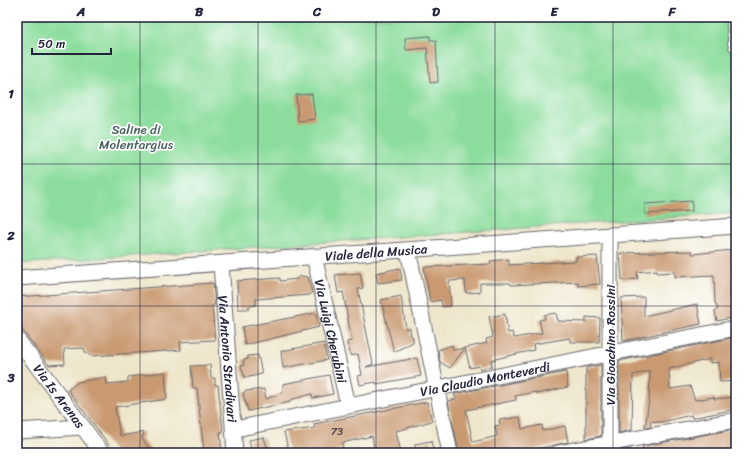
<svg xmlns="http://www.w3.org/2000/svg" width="753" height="470" font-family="Sriracha,sans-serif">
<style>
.green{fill:#8cdd9d;stroke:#57806c}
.building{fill:#c99a71}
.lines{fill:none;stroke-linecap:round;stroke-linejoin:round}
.minor-casing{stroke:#69676d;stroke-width:17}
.minor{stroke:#fff;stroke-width:15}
.grid{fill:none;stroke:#22223b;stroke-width:1;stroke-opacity:0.55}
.labels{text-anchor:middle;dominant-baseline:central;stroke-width:3.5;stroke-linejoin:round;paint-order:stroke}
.number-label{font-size:11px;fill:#4c4048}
.park-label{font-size:13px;fill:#47635d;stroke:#fff}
.street-label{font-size:13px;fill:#22223b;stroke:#fff}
.neatline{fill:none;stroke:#22223b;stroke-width:1.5}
.grid-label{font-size:13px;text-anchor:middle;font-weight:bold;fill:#22223b}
</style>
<rect width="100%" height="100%" fill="#fff"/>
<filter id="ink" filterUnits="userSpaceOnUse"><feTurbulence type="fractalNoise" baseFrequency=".025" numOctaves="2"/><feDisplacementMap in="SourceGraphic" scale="8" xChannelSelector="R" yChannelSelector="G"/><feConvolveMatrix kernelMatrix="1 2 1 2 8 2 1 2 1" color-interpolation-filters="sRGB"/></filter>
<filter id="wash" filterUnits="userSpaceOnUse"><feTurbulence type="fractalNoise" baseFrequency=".012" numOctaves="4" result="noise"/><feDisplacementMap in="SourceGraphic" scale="16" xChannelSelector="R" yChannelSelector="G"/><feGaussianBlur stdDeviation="0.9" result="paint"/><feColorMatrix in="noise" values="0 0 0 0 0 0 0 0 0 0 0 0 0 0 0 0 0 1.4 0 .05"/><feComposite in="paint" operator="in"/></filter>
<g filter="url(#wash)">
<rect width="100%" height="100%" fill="#eee6cb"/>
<!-- green -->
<path class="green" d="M 17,17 L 736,17 L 736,213 L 17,264 Z"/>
<g id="blocks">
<!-- building -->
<path class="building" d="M 430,36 L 430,40 L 436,40 L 438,82 L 430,83 L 427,48 L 406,50 L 405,38 Z
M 312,94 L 315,119 L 298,121 L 296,95 Z
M 692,201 L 692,211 L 645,214 L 645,204 Z
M 733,250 L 736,301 L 733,301 L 736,317 L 717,321 L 715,311 L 718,309 L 715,302 L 714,275 L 675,277 L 675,272 L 657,273 L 657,270 L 637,272 L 638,279 L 622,280 L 620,253 L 692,251 L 692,254 Z
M 597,256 L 600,284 L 578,286 L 578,282 L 511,285 L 510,283 L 480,283 L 480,292 L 466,293 L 465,280 L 449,281 L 451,306 L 442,307 L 441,300 L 430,302 L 424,267 L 491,264 L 490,261 L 509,259 L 509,265 L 576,261 L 576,257 Z
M 400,268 L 402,280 L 378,283 L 376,273 Z
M 360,273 L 363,288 L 358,289 L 373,364 L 366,367 L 417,358 L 421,376 L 376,384 L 376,382 L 360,385 L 358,376 L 362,375 L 358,354 L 351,356 L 347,342 L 352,341 L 343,292 L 338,293 L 335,275 Z
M 300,276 L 308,277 L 312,292 L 310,295 L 256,299 L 256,305 L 249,306 L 249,309 L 238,309 L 237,281 L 280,278 L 280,281 L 297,279 Z
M 213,283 L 215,305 L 212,305 L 215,340 L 180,342 L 181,350 L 91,356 L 85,352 L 84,348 L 64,349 L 65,364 L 49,365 L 17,323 L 17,297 Z
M 401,296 L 406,329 L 410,328 L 411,336 L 413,337 L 413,342 L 394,352 L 381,300 Z
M 644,297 L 644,316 L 697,304 L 701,324 L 623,341 L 621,298 Z
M 316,313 L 319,327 L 245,345 L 242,327 Z
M 556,313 L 558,321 L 586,322 L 586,317 L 600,318 L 599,342 L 570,342 L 570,338 L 533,344 L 534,350 L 491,360 L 492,366 L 480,369 L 479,366 L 470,368 L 465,348 L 487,343 L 486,339 L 493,337 L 489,317 L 505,314 L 508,333 L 512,332 L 514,338 L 542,333 L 539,320 L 545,319 L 544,315 Z
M 736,337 L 736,381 L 720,382 L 719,362 L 710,363 L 710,359 L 669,369 L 670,389 L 690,386 L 695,400 L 714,397 L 714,399 L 736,397 L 736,409 L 692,418 L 691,415 L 662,422 L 650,421 L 651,427 L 645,428 L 649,399 L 650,371 L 633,375 L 632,430 L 619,433 L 619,361 Z
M 324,343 L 327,360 L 283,368 L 281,351 Z
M 452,345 L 453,350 L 465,348 L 450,368 L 440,362 L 438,350 Z
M 258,355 L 262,374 L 245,378 L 241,366 L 244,365 L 243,360 L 248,359 L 248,356 Z
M 210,365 L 211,378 L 215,378 L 215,385 L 218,385 L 223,432 L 220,432 L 222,453 L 204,453 L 197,388 L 193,388 L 191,366 Z
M 601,365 L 601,436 L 586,439 L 586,368 Z
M 165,372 L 167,399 L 115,407 L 120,436 L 144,432 L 142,439 L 153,453 L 115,453 L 68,390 L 78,382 L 106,377 L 107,384 L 128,382 L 128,377 Z
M 566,372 L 568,387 L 536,394 L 536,392 L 515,396 L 516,400 L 466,410 L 473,442 L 497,436 L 495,426 L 500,425 L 499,420 L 520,417 L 522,429 L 542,425 L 543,431 L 565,426 L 568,442 L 519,453 L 459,453 L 448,401 L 456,399 L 454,394 Z
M 329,375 L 333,394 L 313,398 L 312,394 L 290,400 L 290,402 L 248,411 L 243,393 L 246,391 L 264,389 L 266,399 L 283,392 L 283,384 Z
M 427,402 L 432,421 L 396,431 L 401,453 L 375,453 L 372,436 L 342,443 L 343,449 L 333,451 L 334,453 L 289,453 L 284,432 L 315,428 L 314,424 Z
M 736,429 L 736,453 L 642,453 L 643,446 Z
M 264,437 L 268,451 L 252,453 L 249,440 Z
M 431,441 L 434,453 L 416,453 L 415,444 Z
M 631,449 L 631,453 L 619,453 L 619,451 Z"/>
</g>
</g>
<g filter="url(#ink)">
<use href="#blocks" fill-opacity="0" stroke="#69676d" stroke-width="1"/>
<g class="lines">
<defs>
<g id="minor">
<path d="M 734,17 L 736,45"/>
<path d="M 408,250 L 450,453"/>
<path id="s1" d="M 314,256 L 348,405"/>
<path id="s2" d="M 221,264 L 235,453"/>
<path id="s3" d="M 17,278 L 736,226"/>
<path id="s4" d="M 17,339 L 102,453"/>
<path id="s5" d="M 235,429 C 402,394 569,363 736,328"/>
<path d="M 17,431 L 83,427"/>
<path d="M 558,453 L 736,420"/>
<path d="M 610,453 L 610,236"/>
</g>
</defs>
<!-- minor casing -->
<use href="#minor" class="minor-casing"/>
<!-- minor -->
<use href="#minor" class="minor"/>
</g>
</g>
<!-- grid -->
<path class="grid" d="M 140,17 L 140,453M 258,17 L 258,453M 376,17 L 376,453M 495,17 L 495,453M 613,17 L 613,453M 17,164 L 736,164M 17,306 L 736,306"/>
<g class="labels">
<!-- number labels -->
<g class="number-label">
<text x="337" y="431">73</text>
</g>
<!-- park labels -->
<g class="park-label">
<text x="136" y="129">Saline di<tspan x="136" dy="15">Molentargius</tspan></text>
</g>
<!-- street labels -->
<g class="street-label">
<text stroke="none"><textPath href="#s3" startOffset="360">Viale della Musica</textPath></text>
<text stroke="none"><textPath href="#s1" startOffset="77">Via Luigi Cherubini</textPath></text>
<text transform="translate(610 345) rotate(-90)">Via Gioachino Rossini</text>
<text stroke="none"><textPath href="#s2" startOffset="95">Via Antonio Stradivari</textPath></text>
<text stroke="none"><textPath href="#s5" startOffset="255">Via Claudio Monteverdi</textPath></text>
<text stroke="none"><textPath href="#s4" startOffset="71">Via Is Arenas</textPath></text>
</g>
</g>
<!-- margin -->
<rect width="753" height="470" fill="none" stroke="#fff" stroke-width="44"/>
<!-- scale -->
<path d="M32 48v6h79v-6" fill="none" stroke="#22223b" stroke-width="2"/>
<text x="38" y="48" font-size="12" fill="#22223b" stroke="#ffffff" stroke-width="3" paint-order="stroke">50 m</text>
<rect x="22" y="22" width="709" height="426" class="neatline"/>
<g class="grid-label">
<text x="81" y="16">A</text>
<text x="199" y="16">B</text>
<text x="317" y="16">C</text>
<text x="436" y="16">D</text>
<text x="554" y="16">E</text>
<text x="672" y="16">F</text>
<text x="11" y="98">1</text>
<text x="11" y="240">2</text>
<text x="11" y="382">3</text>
</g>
</svg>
